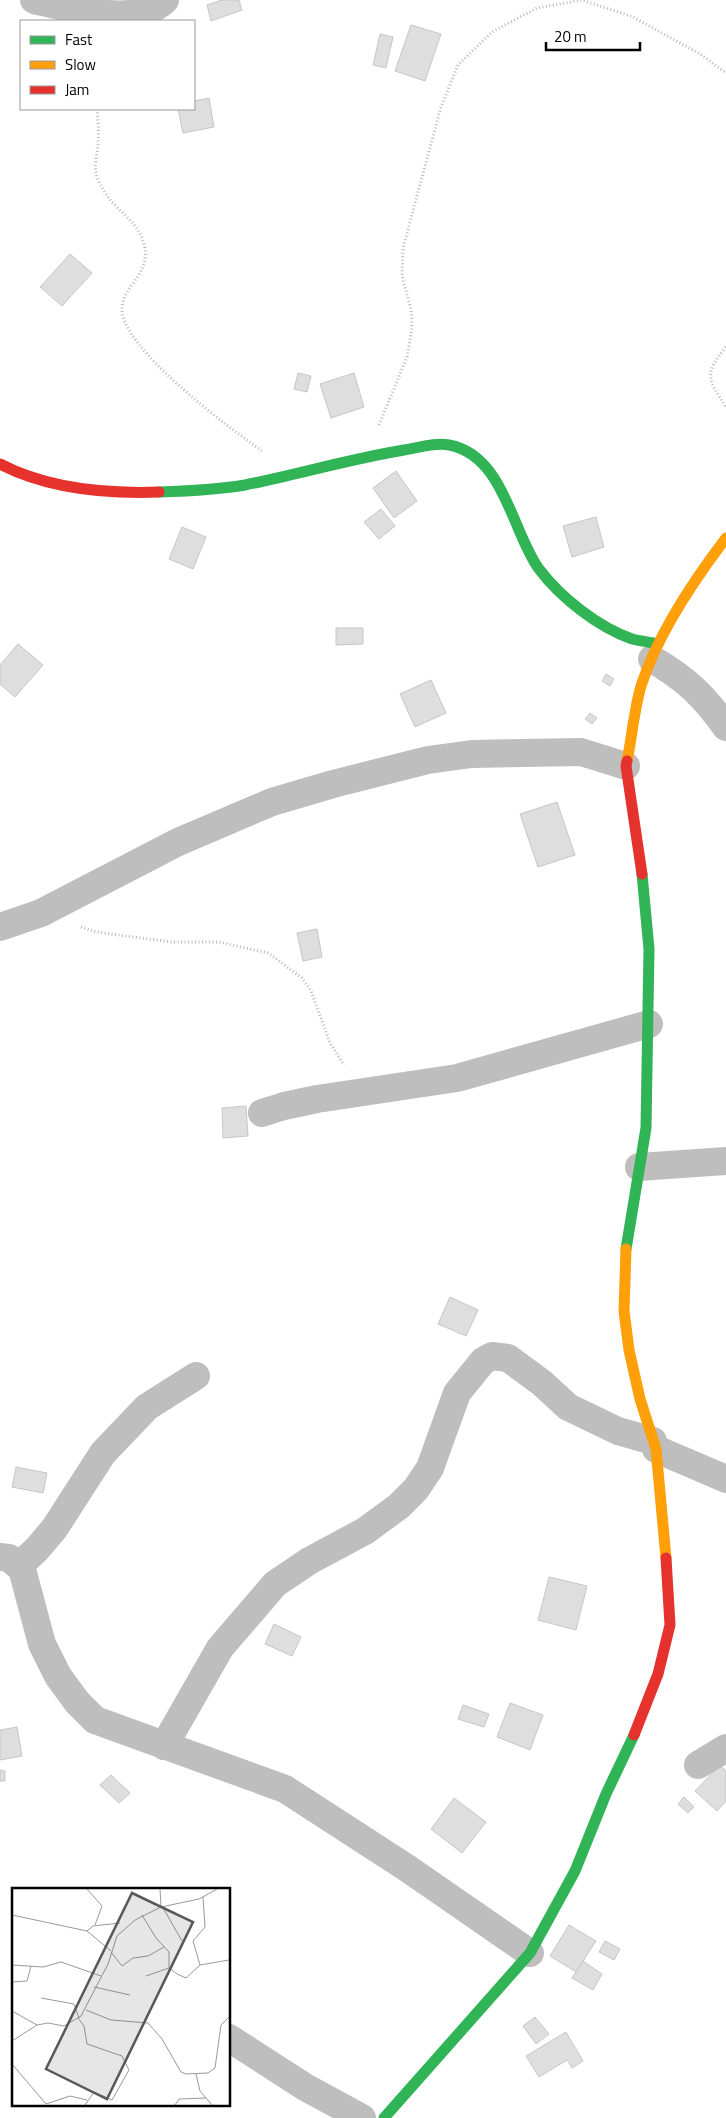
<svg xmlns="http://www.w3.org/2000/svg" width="726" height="2118" font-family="'Titillium Web',sans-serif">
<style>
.building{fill:#dedede;stroke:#c6c6c6}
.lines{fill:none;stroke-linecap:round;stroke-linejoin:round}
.path{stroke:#b9b9b9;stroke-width:3;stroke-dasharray:1 2.5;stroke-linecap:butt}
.street{stroke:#bebebe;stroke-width:28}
.fast{stroke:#30b455;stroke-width:11}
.slow{stroke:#ff9f0a;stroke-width:11}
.jam{stroke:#e5322d;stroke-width:11}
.inset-road{fill:none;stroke:#999;stroke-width:1}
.view{fill:#595959;fill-opacity:0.15;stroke:#595959;stroke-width:2.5}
.inset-edge{fill:none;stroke:#000;stroke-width:2.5}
</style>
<rect width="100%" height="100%" fill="#fff"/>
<!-- building -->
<path class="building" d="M 222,0 L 239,0 L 242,10 L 211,21 L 207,5 Z
M 411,25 L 441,34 L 425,81 L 395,71 Z
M 380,34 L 393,37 L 386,68 L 373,65 Z
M 209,98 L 214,127 L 183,133 L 178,109 L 194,109 L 194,101 Z
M 70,254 L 92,273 L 62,306 L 40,287 Z
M 298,373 L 311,376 L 307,392 L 294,389 Z
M 354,373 L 364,407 L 331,418 L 320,384 Z
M 396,471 L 417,501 L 394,518 L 373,488 Z
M 381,509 L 395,526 L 379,539 L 364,522 Z
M 596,517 L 604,547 L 572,557 L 563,526 Z
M 182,527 L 206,537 L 193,569 L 169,559 Z
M 336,628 L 363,628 L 363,644 L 336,645 Z
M 18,644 L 43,665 L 15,697 L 0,684 L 0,665 Z
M 606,674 L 614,679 L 610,686 L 602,681 Z
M 431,680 L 446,713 L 415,727 L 400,694 Z
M 590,713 L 597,718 L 592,724 L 585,719 Z
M 557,802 L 575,855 L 538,867 L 520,814 Z
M 317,929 L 322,957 L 303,961 L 297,933 Z
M 246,1106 L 248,1136 L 223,1138 L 222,1108 Z
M 450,1297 L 478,1310 L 466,1336 L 438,1324 Z
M 16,1467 L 47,1473 L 43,1493 L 12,1487 Z
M 549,1577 L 587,1586 L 576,1630 L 538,1620 Z
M 274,1624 L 301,1637 L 292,1656 L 265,1644 Z
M 510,1703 L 543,1715 L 530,1750 L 497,1737 Z
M 463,1705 L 489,1714 L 484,1727 L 458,1719 Z
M 17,1727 L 22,1756 L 0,1760 L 0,1730 Z
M 720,1765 L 726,1771 L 726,1801 L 717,1811 L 695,1791 Z
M 0,1770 L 5,1771 L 5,1781 L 0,1781 Z
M 111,1775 L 130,1793 L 119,1803 L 100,1785 Z
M 684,1797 L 694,1807 L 688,1813 L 678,1804 Z
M 454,1798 L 486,1822 L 462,1853 L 431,1829 Z
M 569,1925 L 596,1941 L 576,1972 L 550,1956 Z
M 605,1941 L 620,1949 L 614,1960 L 599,1952 Z
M 583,1961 L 602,1974 L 593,1990 L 572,1978 Z
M 535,2017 L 549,2034 L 536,2044 L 523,2026 Z
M 566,2032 L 583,2061 L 572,2068 L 567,2060 L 539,2077 L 526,2056 Z"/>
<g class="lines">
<!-- path -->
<path class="path" d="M 97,109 C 98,120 99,132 98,143 C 98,152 94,164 96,173 C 97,180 104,191 108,197 C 119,212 137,222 143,241 C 154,272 124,284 122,307 C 118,346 231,429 262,451
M 726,347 C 703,375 708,379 726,407
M 379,425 L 407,357 L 412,328 L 411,309 L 402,276 L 403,248 L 441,107 L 458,65 L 492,32 L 537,8 L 582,0 L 633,17 L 700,54 L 726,73
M 81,927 L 96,932 L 172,942 L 219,942 L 268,953 L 302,978 L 311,991 L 330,1043 L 344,1065"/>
<!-- street -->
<path class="street" d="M 34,0 C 68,8 137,28 165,0
M 652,659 C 686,679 703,695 726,727
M 0,927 L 41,913 L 178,842 L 272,802 L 333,784 L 428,760 L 472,754 L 581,752 L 626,766
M 262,1113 L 284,1106 L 317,1099 L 457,1078 L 649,1024
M 639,1167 L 726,1161
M 656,1449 L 726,1479
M 0,1557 L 9,1558 L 22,1569 L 42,1644 L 58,1676 L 77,1702 L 95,1720 L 285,1789 L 407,1868 L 530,1953
M 20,1565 L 37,1549 L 54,1529 L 103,1453 L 147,1407 L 196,1376
M 164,1746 L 220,1648 L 275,1584 L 309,1561 L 365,1531 L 399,1506 L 416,1489 L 430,1468 L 457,1393 L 483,1361 L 492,1356 L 508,1358 L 542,1383 L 568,1407 L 618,1431 L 653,1441
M 698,1765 L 726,1748
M 229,2038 L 305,2087 L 362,2118"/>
<!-- fast -->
<path class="fast" d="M 159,492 C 188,491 217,490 245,485 C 299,474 350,459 404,450 C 418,448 435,442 449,445 C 504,455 512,532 539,569 C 561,598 598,627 632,639 C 640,641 649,642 658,644
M 626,1249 L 646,1128 L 649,949 L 642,874
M 384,2118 L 530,1953 L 575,1871 L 606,1794 L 634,1735"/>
<!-- slow -->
<path class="slow" d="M 627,761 C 632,737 634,710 641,686 C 657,636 694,580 726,538
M 626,1249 L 624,1311 L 629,1350 L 640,1399 L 656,1449 L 666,1558"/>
<!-- jam -->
<path class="jam" d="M 0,464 C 48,489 105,494 159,492
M 627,761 L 626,766 L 642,874
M 634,1735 L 658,1674 L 670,1625 L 666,1558"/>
</g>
<!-- overview -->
<g transform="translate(12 1888)">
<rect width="218" height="218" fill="#fff"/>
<path class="inset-road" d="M 75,1 L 90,18 L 83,37M 148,1 L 149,19M 150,18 L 170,53M 0,27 L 75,43 L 99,63M 130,27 L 144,50 L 157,64 L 157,80 L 165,86 L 174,90 L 188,77 L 217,72M 75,43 L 81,38 L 108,35M 99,64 L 110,78 L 121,70 L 136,68 L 152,59M 0,77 L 31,79 L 49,74 L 89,88M 188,77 L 181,53 L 193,39 L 191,9M 134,88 L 157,80M 0,94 L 15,93 L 19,78M 82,99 L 118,107M 29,110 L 62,116 L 67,130M 74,122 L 99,132 L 136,135 L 150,151 L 169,184 L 174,186 L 196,185 L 203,180 L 209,137 L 217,129M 0,123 L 25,137M 66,130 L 72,138 L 75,156 L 110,168 L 117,182 L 100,212 L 82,204 L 73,217M 0,153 L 25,137 L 36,135 L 52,138 L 69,128 L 96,76 L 105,48 L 123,32 L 149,19 L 187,11 L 205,1M 0,176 L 34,216 L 58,208 L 75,212M 184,186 L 188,203 L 200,217M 163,217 L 167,211 L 194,210"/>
<path class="view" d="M 120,5 L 181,34 L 95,211 L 34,181 Z"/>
<rect width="218" height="218" class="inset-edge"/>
</g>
<!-- legend -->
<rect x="20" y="20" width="175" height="90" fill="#ffffff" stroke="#999999"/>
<rect x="30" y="36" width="25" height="8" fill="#30b455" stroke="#999999"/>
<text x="65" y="45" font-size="15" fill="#000000">Fast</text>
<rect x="30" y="61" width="25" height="8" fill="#ff9f0a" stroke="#999999"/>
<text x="65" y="70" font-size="15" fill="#000000">Slow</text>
<rect x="30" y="86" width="25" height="8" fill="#e5322d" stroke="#999999"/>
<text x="65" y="95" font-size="15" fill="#000000">Jam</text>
<!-- scale -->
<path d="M546 42v8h94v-8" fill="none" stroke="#000000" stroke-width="2.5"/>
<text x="554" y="42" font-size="15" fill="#000000" stroke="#ffffff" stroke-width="4" paint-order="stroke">20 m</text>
</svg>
